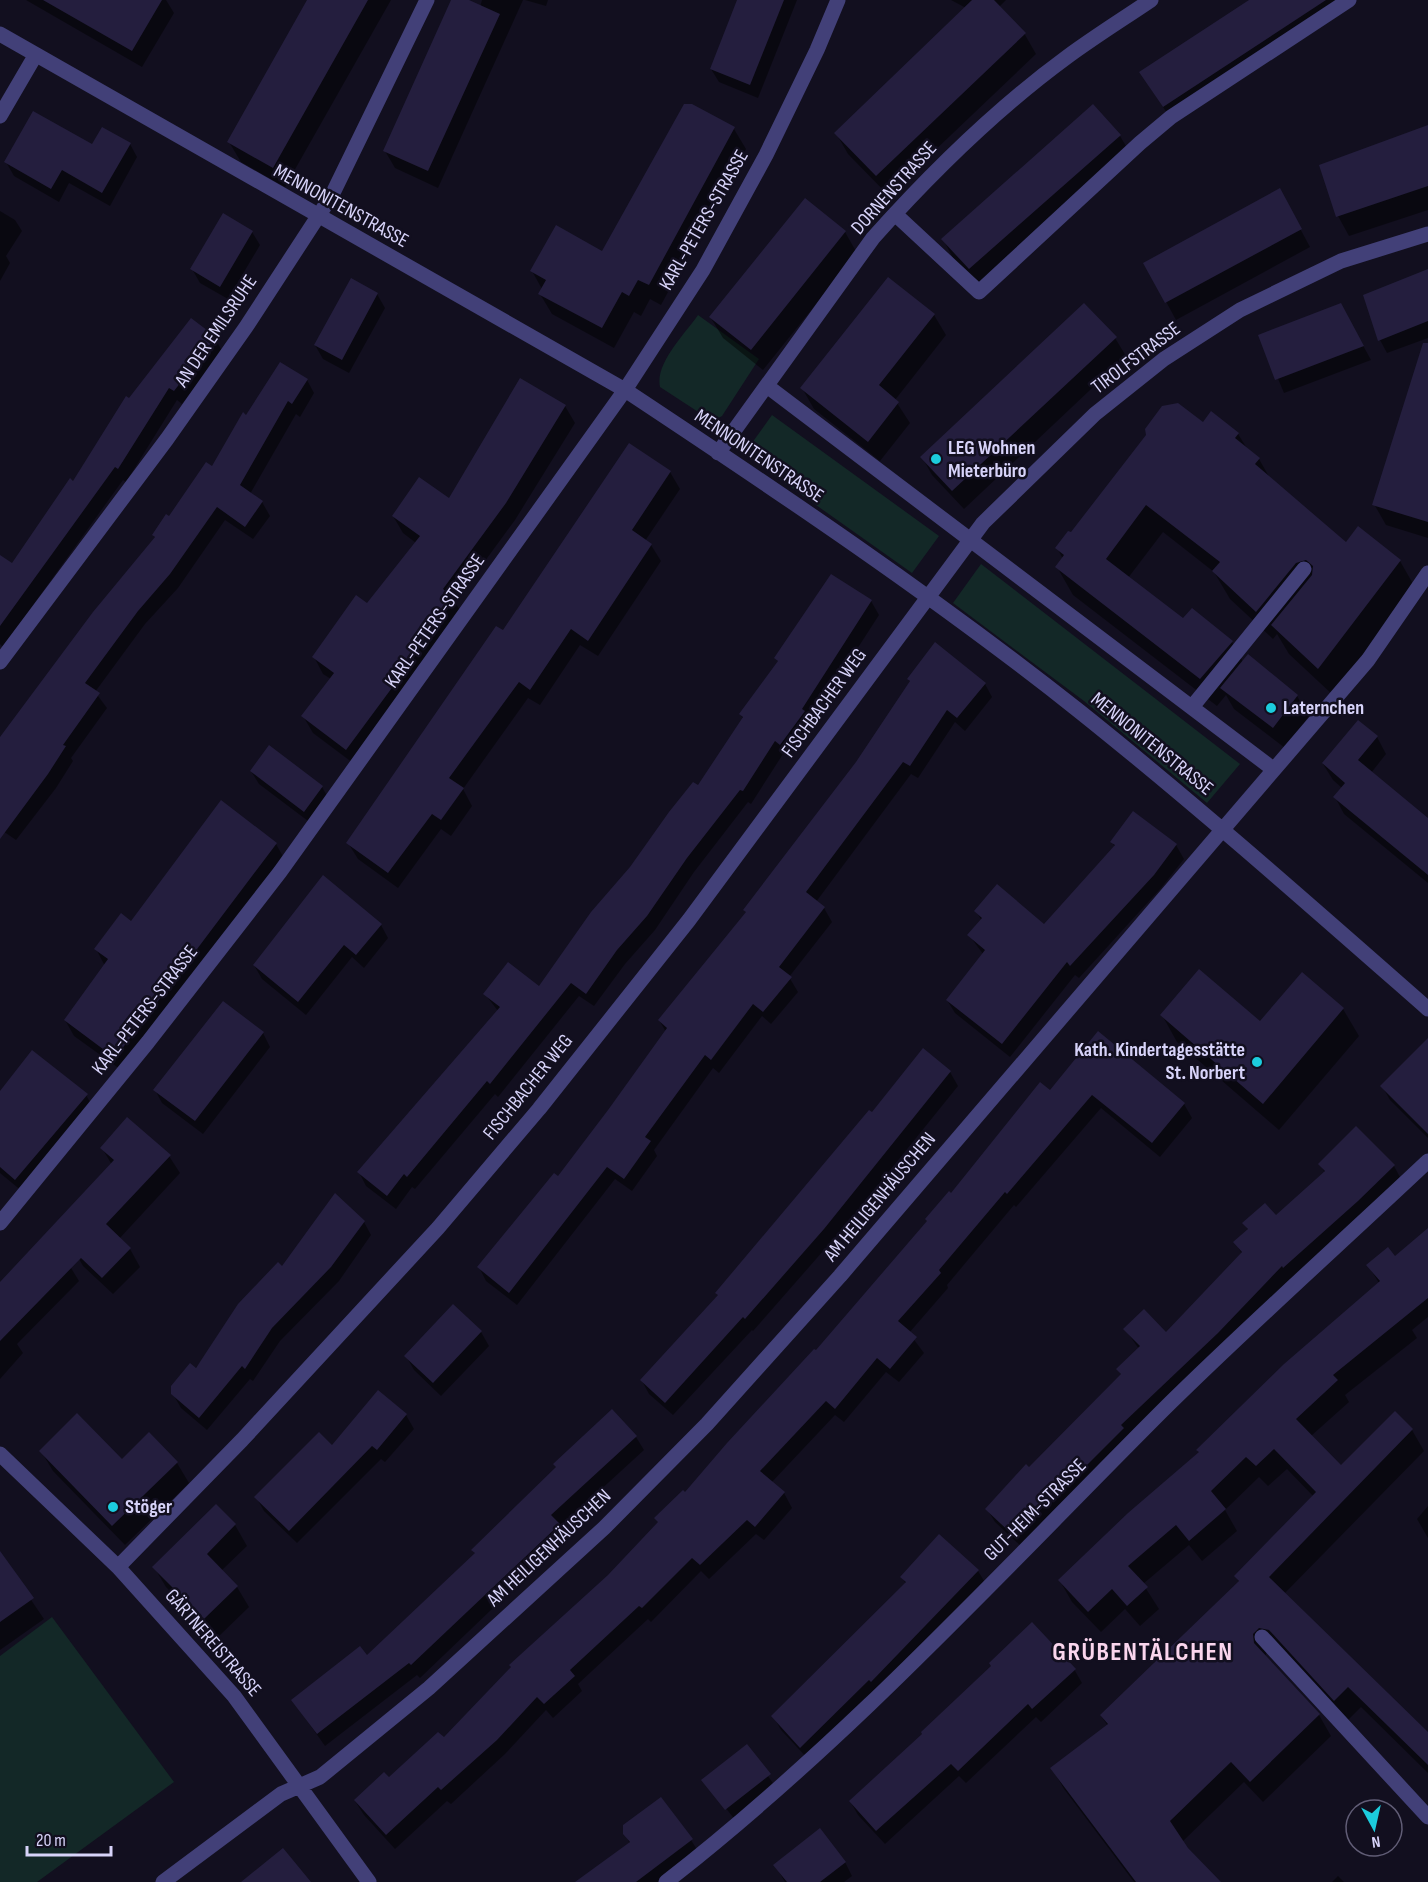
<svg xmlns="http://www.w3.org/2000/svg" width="1428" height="1882" font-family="'Sofia Sans Condensed',sans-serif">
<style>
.green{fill:#132827}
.shadow{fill:#0007}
.building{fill:#241e3e}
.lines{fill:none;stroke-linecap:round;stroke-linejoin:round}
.minor{stroke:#424078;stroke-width:15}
.poi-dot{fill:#1cccdd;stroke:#120f1f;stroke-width:2}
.labels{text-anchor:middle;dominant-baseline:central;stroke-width:5;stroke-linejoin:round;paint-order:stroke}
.street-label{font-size:20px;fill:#d7d3f9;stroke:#120f1f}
.poi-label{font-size:20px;font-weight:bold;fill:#d7d3f9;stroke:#120f1f;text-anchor:start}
.district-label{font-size:26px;font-weight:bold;letter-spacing:1.5px;fill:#fad5ed;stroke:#120f1f}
</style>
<rect width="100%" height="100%" fill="#120f1f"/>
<!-- green -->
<path class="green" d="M 698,315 L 759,359 L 722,416 L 715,420 L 706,417 L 660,387 C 655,363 685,334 698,315 Z
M 772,415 L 939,536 L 912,573 L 744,454 Z
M 981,564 L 1240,764 L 1207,803 L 1084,701 L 953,603 Z
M 52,1617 L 174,1782 L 37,1882 L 0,1882 L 0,1656 Z"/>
<!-- shadow -->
<path class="shadow" d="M 26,0 L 166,0 L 174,13 L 142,67 Z
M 309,0 L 391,0 L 285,187 L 241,162 L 229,142 Z
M 453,0 L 465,0 L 480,7 L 482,0 L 523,0 L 438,188 L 395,168 L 385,151 Z
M 525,0 L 548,0 L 546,6 Z
M 738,0 L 797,0 L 758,98 L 719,82 L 711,69 Z
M 951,0 L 1006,0 L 999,7 L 1024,33 L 1036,54 L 888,195 L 848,154 L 836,133 L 966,8 Z
M 1252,0 L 1344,0 L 1171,119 L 1149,86 Z
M 692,106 L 734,129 L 746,149 L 661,305 L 650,299 L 641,316 L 634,312 L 614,348 L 552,314 L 540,294 L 542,289 L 532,271 L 603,253 Z
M 1428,127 L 1428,210 L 1349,236 L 1338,216 Z
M 1120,136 L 1132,156 L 982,289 L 954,260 L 943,239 Z
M 130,144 L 137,157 L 110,206 L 69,183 L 59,202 L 14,176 L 6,162 L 93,146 Z
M 805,200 L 845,232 L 857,253 L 763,370 L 723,338 L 711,318 Z
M 1289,208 L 1310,247 L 1176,320 L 1145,263 Z
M 0,211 L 15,220 L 22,231 L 6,256 L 10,263 L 0,281 Z
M 252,232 L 260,245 L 228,299 L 200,283 L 192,269 Z
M 1428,271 L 1428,338 L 1387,353 L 1380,340 Z
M 377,294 L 385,308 L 349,373 L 323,359 L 315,345 Z
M 934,315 L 946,335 L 895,400 L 910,423 L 880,461 L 814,409 L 802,388 Z
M 1348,318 L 1371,360 L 1284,393 L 1260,336 Z
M 215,338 L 222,351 L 182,404 L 177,400 L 126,482 L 123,480 L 3,647 L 0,644 L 0,574 L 12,565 L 74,483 L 129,400 Z
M 1115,338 L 1126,356 L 964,509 L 932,475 L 922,457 Z
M 1428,379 L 1428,538 L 1386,525 L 1374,504 Z
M 307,380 L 314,393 L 300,417 L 296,414 L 250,494 L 262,502 L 270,516 L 253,539 L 225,520 L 178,588 L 145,624 L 95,692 L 107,708 L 71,758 L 73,761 L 56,788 L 16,840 L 0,829 L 0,738 L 156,539 L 153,535 L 212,468 L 247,417 Z
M 565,406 L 575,423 L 515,520 L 455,602 L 464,617 L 357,766 L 313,733 L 303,716 L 331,679 L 323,674 L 314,657 L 367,605 L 416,543 L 403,533 L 393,516 L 450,500 Z
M 1203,424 L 1238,434 L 1248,450 L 1259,459 L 1271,480 L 1346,544 L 1400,561 L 1416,589 L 1334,696 L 1289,654 L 1277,634 L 1273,639 L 1230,599 L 1214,572 L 1163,532 L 1128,578 L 1184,620 L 1232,642 L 1243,662 L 1297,696 L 1309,716 L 1285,748 L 1234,709 L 1226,695 L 1217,706 L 1073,595 L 1057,567 L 1063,559 L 1057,548 Z
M 670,472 L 680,489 L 645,541 L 651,545 L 661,561 L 598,656 L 580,645 L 540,705 L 528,698 L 463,789 L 472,806 L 451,836 L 441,829 L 398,888 L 358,859 L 348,843 L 503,632 Z
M 831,576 L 871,601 L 879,615 L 810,722 L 812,725 L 788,757 L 783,754 L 751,804 L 748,802 L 694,872 L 655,930 L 625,964 L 594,1006 L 579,996 L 498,1097 L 495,1094 L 415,1189 L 412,1187 L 396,1209 L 366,1186 L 359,1172 L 498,1011 L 485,994 L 539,989 L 698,788 L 743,719 L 741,715 L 779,663 L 776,658 Z
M 908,679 L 985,684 L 992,697 L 965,731 L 955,722 L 918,778 L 911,774 L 816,902 L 824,908 L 832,922 L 789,977 L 798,992 L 771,1024 L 762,1016 L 719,1073 L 713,1068 L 654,1150 L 657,1156 L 632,1191 L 615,1179 L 517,1305 L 486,1281 L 479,1267 L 558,1178 L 666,1032 L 659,1020 L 747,913 L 745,910 L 857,763 L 910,682 Z
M 1377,737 L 1386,754 L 1371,773 L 1428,820 L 1428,883 L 1344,814 L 1335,797 L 1342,788 L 1333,780 L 1323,764 Z
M 269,747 L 322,787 L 330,801 L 312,824 L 259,784 L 251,771 Z
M 1112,842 L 1176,845 L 1184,859 L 1161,888 L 1079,978 L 1075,975 L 1010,1057 L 955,1013 L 947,1000 L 983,954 L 969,935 L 982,921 L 976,911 L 1044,926 L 1115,847 Z
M 276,844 L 285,860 L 124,1072 L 74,1036 L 65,1020 L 105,966 L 96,949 L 131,923 Z
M 381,925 L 388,938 L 364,968 L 352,957 L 306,1015 L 262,979 L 254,965 Z
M 1303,974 L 1343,1009 L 1359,1036 L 1279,1130 L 1177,1042 L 1162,1015 L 1261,1024 Z
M 263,1033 L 270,1047 L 203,1134 L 162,1103 L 155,1090 Z
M 1098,1034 L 1184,1104 L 1192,1118 L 1160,1157 L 1101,1108 L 1016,1207 L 1014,1205 L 947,1285 L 948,1288 L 909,1333 L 924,1353 L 899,1382 L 886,1372 L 844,1422 L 835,1415 L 771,1483 L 784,1493 L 792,1508 L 764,1540 L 756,1534 L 709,1579 L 701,1571 L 651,1622 L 648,1619 L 578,1684 L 582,1691 L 553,1718 L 546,1710 L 505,1754 L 451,1804 L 447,1801 L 395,1849 L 364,1815 L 355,1801 L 444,1740 L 609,1576 L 817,1353 L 951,1195 L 1050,1093 Z
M 1428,1044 L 1428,1138 L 1390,1100 L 1382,1086 Z
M 950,1072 L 958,1086 L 845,1226 L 753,1331 L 752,1330 L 673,1415 L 649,1394 L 642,1381 L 719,1296 L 872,1114 Z
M 0,1093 L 86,1095 L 94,1109 L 23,1192 L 0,1173 Z
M 102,1148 L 169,1156 L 180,1173 L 119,1239 L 130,1249 L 140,1267 L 113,1294 L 83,1266 L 73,1248 L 112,1165 Z
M 1320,1164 L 1394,1166 L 1401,1179 L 1292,1280 L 1290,1279 L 1024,1549 L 995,1522 L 987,1509 L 1122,1376 L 1118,1369 L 1139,1349 L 1125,1329 L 1166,1335 L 1242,1254 L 1235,1242 L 1248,1230 L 1244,1223 L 1276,1217 L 1325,1173 Z
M 364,1222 L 371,1235 L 339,1281 L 280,1341 L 253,1381 L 250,1379 L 207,1430 L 181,1408 L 173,1394 L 282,1268 Z
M 1428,1231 L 1428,1317 L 1412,1330 L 1417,1338 L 1345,1395 L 1349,1402 L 1311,1436 L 1341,1467 L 1395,1413 L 1412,1430 L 1424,1451 L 1284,1594 L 1428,1734 L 1428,1773 L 1361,1707 L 1347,1721 L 1267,1651 L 1265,1657 L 1319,1715 L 1331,1736 L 1263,1802 L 1244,1782 L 1182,1842 L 1219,1882 L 1134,1882 L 1064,1789 L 1052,1768 L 1108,1726 L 1101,1716 L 1240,1583 L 1235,1576 L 1313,1496 L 1287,1469 L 1268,1486 L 1259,1477 L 1225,1510 L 1237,1531 L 1202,1561 L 1189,1545 L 1143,1584 L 1159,1609 L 1140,1626 L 1125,1609 L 1101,1632 L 1072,1602 L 1060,1581 L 1200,1453 L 1379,1283 L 1368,1265 L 1395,1258 Z
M 39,1245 L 71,1268 L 79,1281 L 17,1344 L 23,1353 L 0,1379 L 0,1284 Z
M 453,1306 L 481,1332 L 489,1346 L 441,1396 L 414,1370 L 406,1356 Z
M 378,1392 L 406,1415 L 414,1429 L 385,1462 L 381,1459 L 297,1543 L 264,1511 L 256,1497 L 332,1447 Z
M 636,1437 L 644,1450 L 560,1527 L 566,1538 L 420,1678 L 417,1675 L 325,1746 L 293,1701 L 367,1658 L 476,1554 L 473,1550 Z
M 41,1451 L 122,1461 L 177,1463 L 189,1483 L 125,1545 L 53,1471 Z
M 216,1506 L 235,1525 L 247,1546 L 221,1571 L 237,1587 L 249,1607 L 216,1639 L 166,1587 L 154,1567 Z
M 1428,1506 L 1428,1538 L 1417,1519 Z
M 0,1554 L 44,1619 L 0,1650 Z
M 978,1571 L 986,1584 L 809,1760 L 781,1730 L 773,1716 L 906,1584 L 902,1577 Z
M 1074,1669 L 1082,1683 L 1041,1722 L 1036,1717 L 966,1783 L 959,1776 L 885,1844 L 858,1815 L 850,1801 Z
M 747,1746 L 777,1789 L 736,1821 L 713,1792 Z
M 625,1834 L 691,1840 L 699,1853 L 660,1882 L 577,1882 L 630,1844 Z
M 845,1862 L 852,1876 L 844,1882 L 785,1882 L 775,1865 Z
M 1338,1876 L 1344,1882 L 1332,1882 Z"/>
<!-- building -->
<path class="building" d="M 43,0 L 162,0 L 132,51 Z
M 307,0 L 368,0 L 273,168 L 227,142 Z
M 451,0 L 469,0 L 500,14 L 428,171 L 383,151 Z
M 737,0 L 784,0 L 750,85 L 710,69 Z
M 972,0 L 994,0 L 1026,33 L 876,176 L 834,133 Z
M 1249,0 L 1326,0 L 1163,107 L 1139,72 Z
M 684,104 L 692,104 L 735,127 L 649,285 L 638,280 L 629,296 L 622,292 L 602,328 L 538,294 L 546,280 L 530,271 L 556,225 L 602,251 Z
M 1093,104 L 1121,135 L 969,269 L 941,239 Z
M 33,111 L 92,144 L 102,127 L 131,143 L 102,193 L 62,170 L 51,189 L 4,162 Z
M 1428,125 L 1428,186 L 1336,217 L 1319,165 Z
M 1280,188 L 1302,229 L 1165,303 L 1143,263 Z
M 805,198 L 846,231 L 751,350 L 709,317 Z
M 223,213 L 253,231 L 220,287 L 190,269 Z
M 1428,269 L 1428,321 L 1378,341 L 1363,295 Z
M 888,277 L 935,314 L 879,385 L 899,402 L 868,442 L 800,388 Z
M 351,278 L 378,293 L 342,360 L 314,345 Z
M 1084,303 L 1117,337 L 952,491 L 920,457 Z
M 1341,303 L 1364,346 L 1275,380 L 1258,335 Z
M 191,318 L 216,337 L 174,391 L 169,388 L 118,469 L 115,467 L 0,626 L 0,555 L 12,563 L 70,478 L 73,481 L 126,396 L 129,398 Z
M 1423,343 L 1428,343 L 1428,522 L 1372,505 Z
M 280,362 L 308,379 L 292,404 L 288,401 L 240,485 L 263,501 L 245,527 L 217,507 L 170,574 L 138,611 L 85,683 L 100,693 L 63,745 L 66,746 L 48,774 L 0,839 L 0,737 L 93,612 L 155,537 L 152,535 L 166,514 L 169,516 L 206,462 L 212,466 L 243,412 L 246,415 Z
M 520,378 L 566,405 L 506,503 L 443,589 L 455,599 L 411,655 L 414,658 L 346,750 L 301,716 L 334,673 L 312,657 L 356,595 L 367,603 L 420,536 L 392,516 L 419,477 L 449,498 Z
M 1178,403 L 1203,422 L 1211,411 L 1239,433 L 1235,438 L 1260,458 L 1255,464 L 1346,542 L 1358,526 L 1401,560 L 1318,669 L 1271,625 L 1312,575 L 1313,566 L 1306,560 L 1296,563 L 1256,612 L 1212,571 L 1220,562 L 1146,505 L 1106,559 L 1183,618 L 1192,608 L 1233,641 L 1200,679 L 1055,567 L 1064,555 L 1055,548 L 1068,531 L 1071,532 L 1146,435 L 1145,429 L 1162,406 Z
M 629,443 L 671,471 L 632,530 L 652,544 L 588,641 L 571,629 L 530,690 L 519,682 L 449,778 L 464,788 L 441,820 L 432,814 L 388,873 L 346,843 L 496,626 L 503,630 Z
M 831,574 L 872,600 L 802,709 L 805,711 L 780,745 L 775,741 L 743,791 L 740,790 L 687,858 L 647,916 L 617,950 L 586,994 L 571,983 L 490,1084 L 487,1081 L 407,1177 L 404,1174 L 387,1196 L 357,1172 L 500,1007 L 483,994 L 508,962 L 539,986 L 591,912 L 630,867 L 669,812 L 693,782 L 698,785 L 743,717 L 739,714 L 778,661 L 774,658 Z
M 935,642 L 986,683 L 957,718 L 947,710 L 910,766 L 903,762 L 806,892 L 825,907 L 779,967 L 792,977 L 763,1012 L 753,1004 L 711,1060 L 705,1055 L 645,1137 L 651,1141 L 624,1179 L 607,1167 L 509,1293 L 477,1267 L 554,1173 L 558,1176 L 608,1110 L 667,1028 L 658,1020 L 746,912 L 743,910 L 856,762 L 910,681 L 907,679 Z
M 1248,654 L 1298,695 L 1273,728 L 1220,688 Z
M 1358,720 L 1378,736 L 1358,760 L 1428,818 L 1428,875 L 1333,797 L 1345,783 L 1322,763 Z
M 269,745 L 323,786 L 304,812 L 250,771 Z
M 221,800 L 277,843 L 115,1058 L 64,1020 L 108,959 L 94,949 L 121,913 L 131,921 Z
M 1133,811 L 1177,844 L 1154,875 L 1070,966 L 1067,962 L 1002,1044 L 946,1000 L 985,950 L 967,935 L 982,918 L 974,911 L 997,884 L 1044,924 L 1115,845 L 1110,842 Z
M 323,875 L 382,924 L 356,955 L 344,945 L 298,1002 L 253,965 Z
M 1199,969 L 1260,1021 L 1302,972 L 1344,1008 L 1263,1104 L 1160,1015 Z
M 223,1001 L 264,1032 L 195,1121 L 153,1090 Z
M 1098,1031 L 1185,1103 L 1152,1143 L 1092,1095 L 1007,1194 L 1005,1192 L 939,1270 L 941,1273 L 898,1321 L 917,1337 L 890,1369 L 877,1358 L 835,1409 L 826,1401 L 760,1471 L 785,1492 L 755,1527 L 747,1520 L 700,1565 L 692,1558 L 642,1608 L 639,1606 L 570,1670 L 575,1676 L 544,1704 L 537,1697 L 497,1740 L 441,1790 L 438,1787 L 386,1835 L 354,1800 L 384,1772 L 389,1777 L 438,1732 L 444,1737 L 511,1667 L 509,1665 L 608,1575 L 658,1522 L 654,1518 L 683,1490 L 685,1492 L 727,1443 L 814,1349 L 816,1350 L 927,1221 L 925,1219 L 949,1191 L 951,1193 L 1040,1082 L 1050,1090 Z
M 1428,1038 L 1428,1134 L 1380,1086 Z
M 923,1048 L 951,1071 L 824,1229 L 745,1319 L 743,1317 L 665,1403 L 640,1380 L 718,1295 L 715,1293 L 869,1110 L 872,1112 Z
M 32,1050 L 88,1094 L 15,1180 L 0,1167 L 0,1091 Z
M 127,1117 L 171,1155 L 106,1224 L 131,1248 L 102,1278 L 81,1258 L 0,1341 L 0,1282 L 114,1160 L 100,1148 Z
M 1356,1126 L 1395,1165 L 1358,1201 L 1283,1268 L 1282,1266 L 1218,1333 L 1121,1425 L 1124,1428 L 1082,1470 L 1080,1467 L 1015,1537 L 985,1509 L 1026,1464 L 1029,1467 L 1121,1374 L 1116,1369 L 1140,1346 L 1123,1329 L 1144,1309 L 1166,1332 L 1242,1252 L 1233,1242 L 1248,1229 L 1242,1223 L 1265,1203 L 1276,1215 L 1325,1171 L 1318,1164 Z
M 335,1193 L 365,1221 L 331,1267 L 272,1328 L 245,1369 L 242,1366 L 199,1418 L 171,1394 L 171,1386 L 190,1363 L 196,1368 L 238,1304 L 278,1262 L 282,1266 Z
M 1428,1228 L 1428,1298 L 1333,1375 L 1338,1380 L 1296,1419 L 1341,1465 L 1395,1411 L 1413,1429 L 1269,1577 L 1428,1732 L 1428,1765 L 1348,1687 L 1334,1701 L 1269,1630 L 1259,1628 L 1253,1634 L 1254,1643 L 1320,1714 L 1250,1782 L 1231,1762 L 1170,1821 L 1188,1848 L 1221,1882 L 1136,1882 L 1050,1768 L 1108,1724 L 1100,1715 L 1239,1581 L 1234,1576 L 1316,1492 L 1274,1449 L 1256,1466 L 1246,1457 L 1211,1491 L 1226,1509 L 1189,1541 L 1176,1525 L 1128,1566 L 1148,1587 L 1127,1606 L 1112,1589 L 1088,1612 L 1058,1580 L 1128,1513 L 1199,1452 L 1196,1450 L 1284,1364 L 1380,1281 L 1366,1265 L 1388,1247 L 1395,1256 Z
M 453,1304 L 482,1331 L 433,1383 L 404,1356 Z
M 378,1390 L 407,1414 L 377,1450 L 372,1446 L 289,1531 L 254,1497 L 319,1432 L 332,1445 Z
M 612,1409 L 637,1436 L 551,1515 L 560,1524 L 411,1665 L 409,1663 L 317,1734 L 291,1700 L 360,1646 L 367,1655 L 475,1553 L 471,1550 L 556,1467 L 553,1464 Z
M 77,1413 L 122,1459 L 149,1432 L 178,1462 L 112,1526 L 39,1451 Z
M 216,1504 L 236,1524 L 207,1554 L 238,1586 L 204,1619 L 152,1567 Z
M 939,1534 L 979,1570 L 871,1682 L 869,1680 L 800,1748 L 771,1716 L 906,1582 L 900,1577 Z
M 0,1551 L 34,1598 L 0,1622 Z
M 1032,1622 L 1076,1669 L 1032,1709 L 1028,1704 L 958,1771 L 951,1764 L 876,1831 L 849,1801 L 922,1734 L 921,1732 L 991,1666 L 989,1663 Z
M 747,1744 L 771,1774 L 725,1810 L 701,1780 Z
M 661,1797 L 693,1839 L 636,1882 L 575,1882 L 630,1842 L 623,1834 L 623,1825 Z
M 820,1828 L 846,1862 L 820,1882 L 787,1882 L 773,1865 Z
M 283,1848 L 311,1882 L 241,1882 Z"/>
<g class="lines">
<!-- minor -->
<path class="minor" d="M 0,34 L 625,390 C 779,492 934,596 1079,711 C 1198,806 1313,908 1428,1009
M 0,116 L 35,56
M 895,214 L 979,292 L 1140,143 L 1171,117 L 1349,0
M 767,386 L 1273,769
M 718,453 L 873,238 C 932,172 996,109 1067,57 C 1094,37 1123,19 1151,0
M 0,662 L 167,439 L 246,327 L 332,195 L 427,0
M 1192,707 L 1304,569
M 0,1223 L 148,1042 L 280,872 L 625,390 L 703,270 L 766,155 L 817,50 L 838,0
M 0,1454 L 118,1567 L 234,1696 L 369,1882
M 118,1567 L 242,1440 L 438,1228 L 539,1109 L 689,920 L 983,523 L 1095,414 L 1164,359 L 1240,310 L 1341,261 L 1428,234
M 1262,1637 L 1428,1817
M 163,1882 L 281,1794 L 320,1777 L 429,1688 L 604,1528 L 707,1424 L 840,1276 L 1368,660 L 1428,573
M 666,1882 C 847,1741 1001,1572 1163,1410 C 1249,1325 1340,1244 1428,1161"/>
</g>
<!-- markers -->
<g class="poi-dot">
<circle cx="936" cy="459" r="6"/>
<circle cx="1271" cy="708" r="6"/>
<circle cx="1257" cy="1062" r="6"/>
<circle cx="113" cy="1507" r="6"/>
</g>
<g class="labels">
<!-- street labels -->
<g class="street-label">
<text transform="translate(894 188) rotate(-48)">DORNENSTRASSE</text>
<text transform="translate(341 206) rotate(29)">MENNONITENSTRASSE</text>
<text transform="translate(704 220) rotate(-60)">KARL-PETERS-STRASSE</text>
<text transform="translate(216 331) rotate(-56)">AN DER EMILSRUHE</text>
<text transform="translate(1136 358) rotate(-37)">TIROLFSTRASSE</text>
<text transform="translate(759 456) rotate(34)">MENNONITENSTRASSE</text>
<text transform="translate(435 621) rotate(-55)">KARL-PETERS-STRASSE</text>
<text transform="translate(824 703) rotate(-54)">FISCHBACHER WEG</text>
<text transform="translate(1152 744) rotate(39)">MENNONITENSTRASSE</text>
<text transform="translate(145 1010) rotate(-52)">KARL-PETERS-STRASSE</text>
<text transform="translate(528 1087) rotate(-51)">FISCHBACHER WEG</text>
<text transform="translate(880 1197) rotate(-50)">AM HEILIGENHÄUSCHEN</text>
<text transform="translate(1035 1510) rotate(-45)">GUT-HEIM-STRASSE</text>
<text transform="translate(549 1548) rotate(-43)">AM HEILIGENHÄUSCHEN</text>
<text transform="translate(213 1643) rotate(49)">GÄRTNEREISTRASSE</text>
</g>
<!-- poi labels -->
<g class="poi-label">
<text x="948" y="448">LEG Wohnen<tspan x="948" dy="23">Mieterbüro</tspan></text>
<text x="1283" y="708">Laternchen</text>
<text x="1245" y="1050" text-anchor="end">Kath. Kindertagesstätte<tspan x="1245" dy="23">St. Norbert</tspan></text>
<text x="125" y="1507">Stöger</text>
</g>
<!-- district labels -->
<g class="district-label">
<text x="1143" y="1652">GRÜBENTÄLCHEN</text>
</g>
</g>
<!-- north arrow -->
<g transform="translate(1374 1828) rotate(172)"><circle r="28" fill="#120f1f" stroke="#615d76" stroke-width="1.5"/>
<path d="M0-4.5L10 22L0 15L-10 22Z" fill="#1cccdd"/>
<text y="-9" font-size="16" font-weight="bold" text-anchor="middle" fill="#d7d3f9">N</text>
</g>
<!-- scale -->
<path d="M27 1846v9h84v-9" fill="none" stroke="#d7d3f9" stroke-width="3"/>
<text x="36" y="1846" font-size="18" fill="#d7d3f9" stroke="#120f1f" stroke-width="4.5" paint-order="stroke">20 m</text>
</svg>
